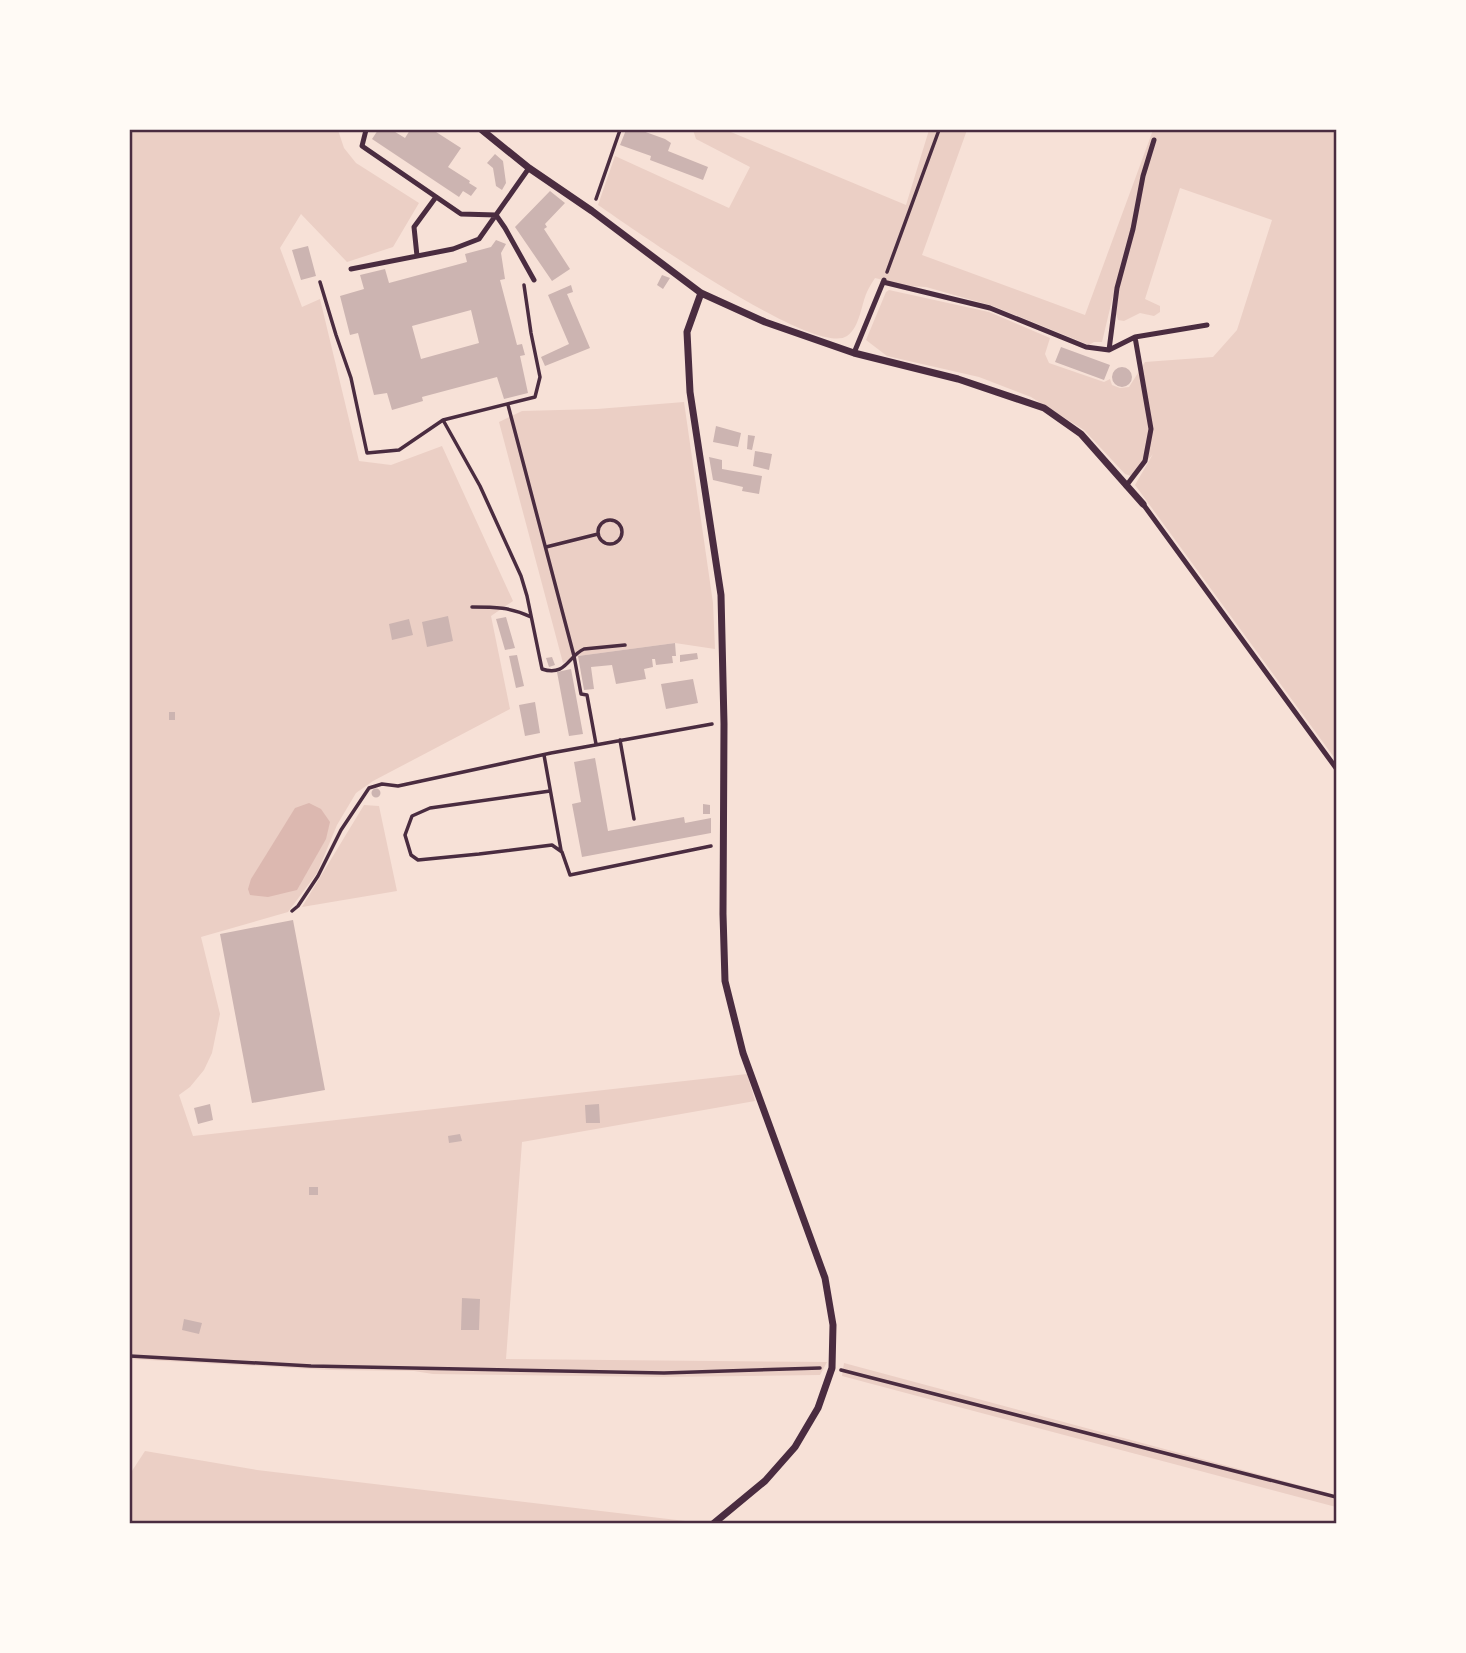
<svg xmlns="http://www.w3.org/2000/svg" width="1466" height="1653" font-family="'Open Sans',sans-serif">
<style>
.green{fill:#ebcfc5}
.water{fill:#dcb8b0}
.building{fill:#ccb4b1;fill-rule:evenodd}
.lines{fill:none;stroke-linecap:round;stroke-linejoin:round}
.path{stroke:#4a2c40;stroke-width:3.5}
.service{stroke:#4a2c40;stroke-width:5}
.minor{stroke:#4a2c40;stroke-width:7}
.neatline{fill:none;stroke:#4a2c40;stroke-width:2.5}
</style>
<rect width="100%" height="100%" fill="#f7e1d7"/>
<!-- green -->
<path class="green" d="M 130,130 L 338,130 L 344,148 L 356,163 L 419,203 L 393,247 L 347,262 L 301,214 L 280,248 L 302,307 L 320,299 L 359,461 L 391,465 L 442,446 L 513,601 L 491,616 L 510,709 L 373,781 L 356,793 L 337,825 L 317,873 L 288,912 L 201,937 L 220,1014 L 212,1053 L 204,1070 L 190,1087 L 179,1095 L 193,1136 L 747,1074 L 755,1101 L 522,1142 L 506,1359 L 827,1362 L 820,1375 L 662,1377 L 433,1374 L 414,1371 L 331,1370 L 130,1359 Z
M 693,130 L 726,130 L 906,205 L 929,130 L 967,130 L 922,255 L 1085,315 L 1153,130 L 1336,130 L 1336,760 L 1135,485 L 1153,454 L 1134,477 L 1125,474 L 1084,430 L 1031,397 L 979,377 L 887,356 L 866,340 L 886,292 L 889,290 L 989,312 L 1050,338 L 1045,354 L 1049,363 L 1104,382 L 1110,379 L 1112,385 L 1120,388 L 1129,387 L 1145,362 L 1213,357 L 1237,330 L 1272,220 L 1180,188 L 1145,299 L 1160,306 L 1160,312 L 1154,316 L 1140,313 L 1124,321 L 1118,320 L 1116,314 L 1118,297 L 1113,296 L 1102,342 L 1094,342 L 1089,345 L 993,306 L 926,287 L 907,286 L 875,278 C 872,283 869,287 867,292 C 861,305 860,327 847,336 C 815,358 632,228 598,205 L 615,156 L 729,208 L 750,167 L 696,139 Z
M 684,402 L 713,603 L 715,649 L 675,643 L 578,656 L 563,663 L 499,422 L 522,411 L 597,409 Z
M 364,805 L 379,806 L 397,891 L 302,907 Z
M 844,1363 L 1336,1495 L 1336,1507 L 842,1376 Z
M 145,1451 L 257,1470 L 702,1523 L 130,1523 L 130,1474 Z"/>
<!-- water -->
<path class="water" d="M 309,803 L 321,809 L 330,822 L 326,839 L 297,890 L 268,897 L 250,895 L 248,889 L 251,879 L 295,808 Z"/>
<!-- building -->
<path class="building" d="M 378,130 L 392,130 L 405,138 L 410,130 L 433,130 L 461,148 L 448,167 L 470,181 L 469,183 L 477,188 L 471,196 L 463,191 L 459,197 L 372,139 Z
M 626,130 L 640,130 L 665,139 L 671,143 L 668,151 L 708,167 L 703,180 L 650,160 L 651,156 L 620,145 Z
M 495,154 L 503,161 L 506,183 L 502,190 L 496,186 L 493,168 L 487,163 Z
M 550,191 L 565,203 L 545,224 L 547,227 L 544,229 L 570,269 L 552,281 L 515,227 Z
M 496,240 L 506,244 L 501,253 L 505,279 L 500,280 L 517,345 L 522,344 L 525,355 L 520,356 L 528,393 L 504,399 L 497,377 L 422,397 L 423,401 L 392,410 L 387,393 L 374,395 L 358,333 L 350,335 L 340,296 L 364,289 L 360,275 L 385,269 L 389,283 L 467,262 L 465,254 L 491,247 ZM 471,310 L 479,343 L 421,359 L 412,326 Z
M 308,246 L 316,276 L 301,280 L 292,250 Z
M 662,275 L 670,278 L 663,289 L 657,285 Z
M 571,285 L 573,292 L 567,294 L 590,348 L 545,366 L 541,357 L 569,344 L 548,295 Z
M 1061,347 L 1110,365 L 1104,380 L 1055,362 Z
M1112 377a10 10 0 1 1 20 0a10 10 0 1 1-20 0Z
M 716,426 L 741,433 L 738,447 L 713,442 Z
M 748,435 L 755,436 L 752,450 L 747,449 Z
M 755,451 L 772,454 L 769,470 L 753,466 Z
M 709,457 L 722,460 L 722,469 L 762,476 L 759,494 L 742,491 L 743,487 L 713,480 Z
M 448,616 L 453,641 L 427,647 L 422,622 Z
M 506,617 L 515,648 L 505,650 L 496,619 Z
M 409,619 L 413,635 L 392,640 L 389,624 Z
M 675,643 L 676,656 L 672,656 L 673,663 L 656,665 L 655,659 L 652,659 L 653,667 L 644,669 L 646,679 L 616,684 L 612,665 L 591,667 L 594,689 L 584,690 L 578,656 Z
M 697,653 L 698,659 L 680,662 L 680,655 Z
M 517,655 L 524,686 L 516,688 L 509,656 Z
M 552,657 L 555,665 L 549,667 L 546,658 Z
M 571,669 L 583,734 L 569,736 L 557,672 Z
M 693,679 L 698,703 L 666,709 L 661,684 Z
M 535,702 L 540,733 L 525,736 L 519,705 Z
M 169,712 L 175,712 L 175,720 L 169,720 Z
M 595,758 L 608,831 L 684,817 L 685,823 L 711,818 L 711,833 L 582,857 L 572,804 L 581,802 L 574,762 Z
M371.5 793a4.5 4.5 0 1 1 9 0a4.5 4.5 0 1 1-9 0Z
M 703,804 L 710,805 L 710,814 L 703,814 Z
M 293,920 L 325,1090 L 252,1103 L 220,934 Z
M 210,1104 L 213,1120 L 198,1124 L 194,1108 Z
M 599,1104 L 600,1123 L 586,1123 L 585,1105 Z
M 460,1134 L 462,1141 L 449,1143 L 448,1136 Z
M 309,1187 L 318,1187 L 318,1195 L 309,1195 Z
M 462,1298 L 480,1299 L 479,1330 L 461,1330 Z
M 184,1319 L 202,1323 L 199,1334 L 182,1330 Z"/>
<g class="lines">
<!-- path -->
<path class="path" d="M 596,199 L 620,130
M 887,272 L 939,130
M 320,282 L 336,335 L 351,378 L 367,453 L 399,450 L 443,420 L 535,397 L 540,377 L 531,333 L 524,285
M 508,405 L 574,656 L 581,694 L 587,695 L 596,744
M 443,420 L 480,486 L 521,576 L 527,596 L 542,669 C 566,677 568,656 584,649 L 625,645
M598 532a12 12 0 1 1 24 0a12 12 0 1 1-24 0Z
M 546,547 L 598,534
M 472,607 C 494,607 511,607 531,617
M 620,740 L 634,819
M 544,755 L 561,850
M 550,791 L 430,808 L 412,816 L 405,835 L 411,855 L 418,860 L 479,854 L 552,845 L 562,852 L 570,875 L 711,846
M 292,911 L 298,906 L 318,876 L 341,830 L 369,788 L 382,784 L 398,786 L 551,753 L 712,724
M 130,1356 L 311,1366 L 664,1373 L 820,1368
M 841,1370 L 1336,1497"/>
<!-- service -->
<path class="service" d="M 366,130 L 362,146 L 461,214 L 496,215 L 505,228 L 534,280
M 417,256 L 414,227 L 436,197
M 351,269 L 453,249 L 479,239 L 529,168
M 883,282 L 990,308 L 1086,347 L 1109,350 L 1117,288 L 1133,229 L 1143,176 L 1154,140
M 1109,350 L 1135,337 L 1207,325
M 854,353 L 884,280
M 1126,486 L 1145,461 L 1151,429 L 1135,337
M 1143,504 L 1336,768"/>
<!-- minor -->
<path class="minor" d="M 482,130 L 529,168 L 592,211 L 701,293 L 765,322 L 854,353 L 958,379 L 1044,408 L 1081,434 L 1143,504
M 701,293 L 687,332 L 690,392 L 721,595 L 724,724 L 723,914 L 725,981 L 743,1053 L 825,1278 L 833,1325 L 832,1368 L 818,1408 L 795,1447 L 765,1481 L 713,1524"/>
</g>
<!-- border -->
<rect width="1466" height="1653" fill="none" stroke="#fffaf5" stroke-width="262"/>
<rect x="131" y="131" width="1204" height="1391" class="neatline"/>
</svg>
